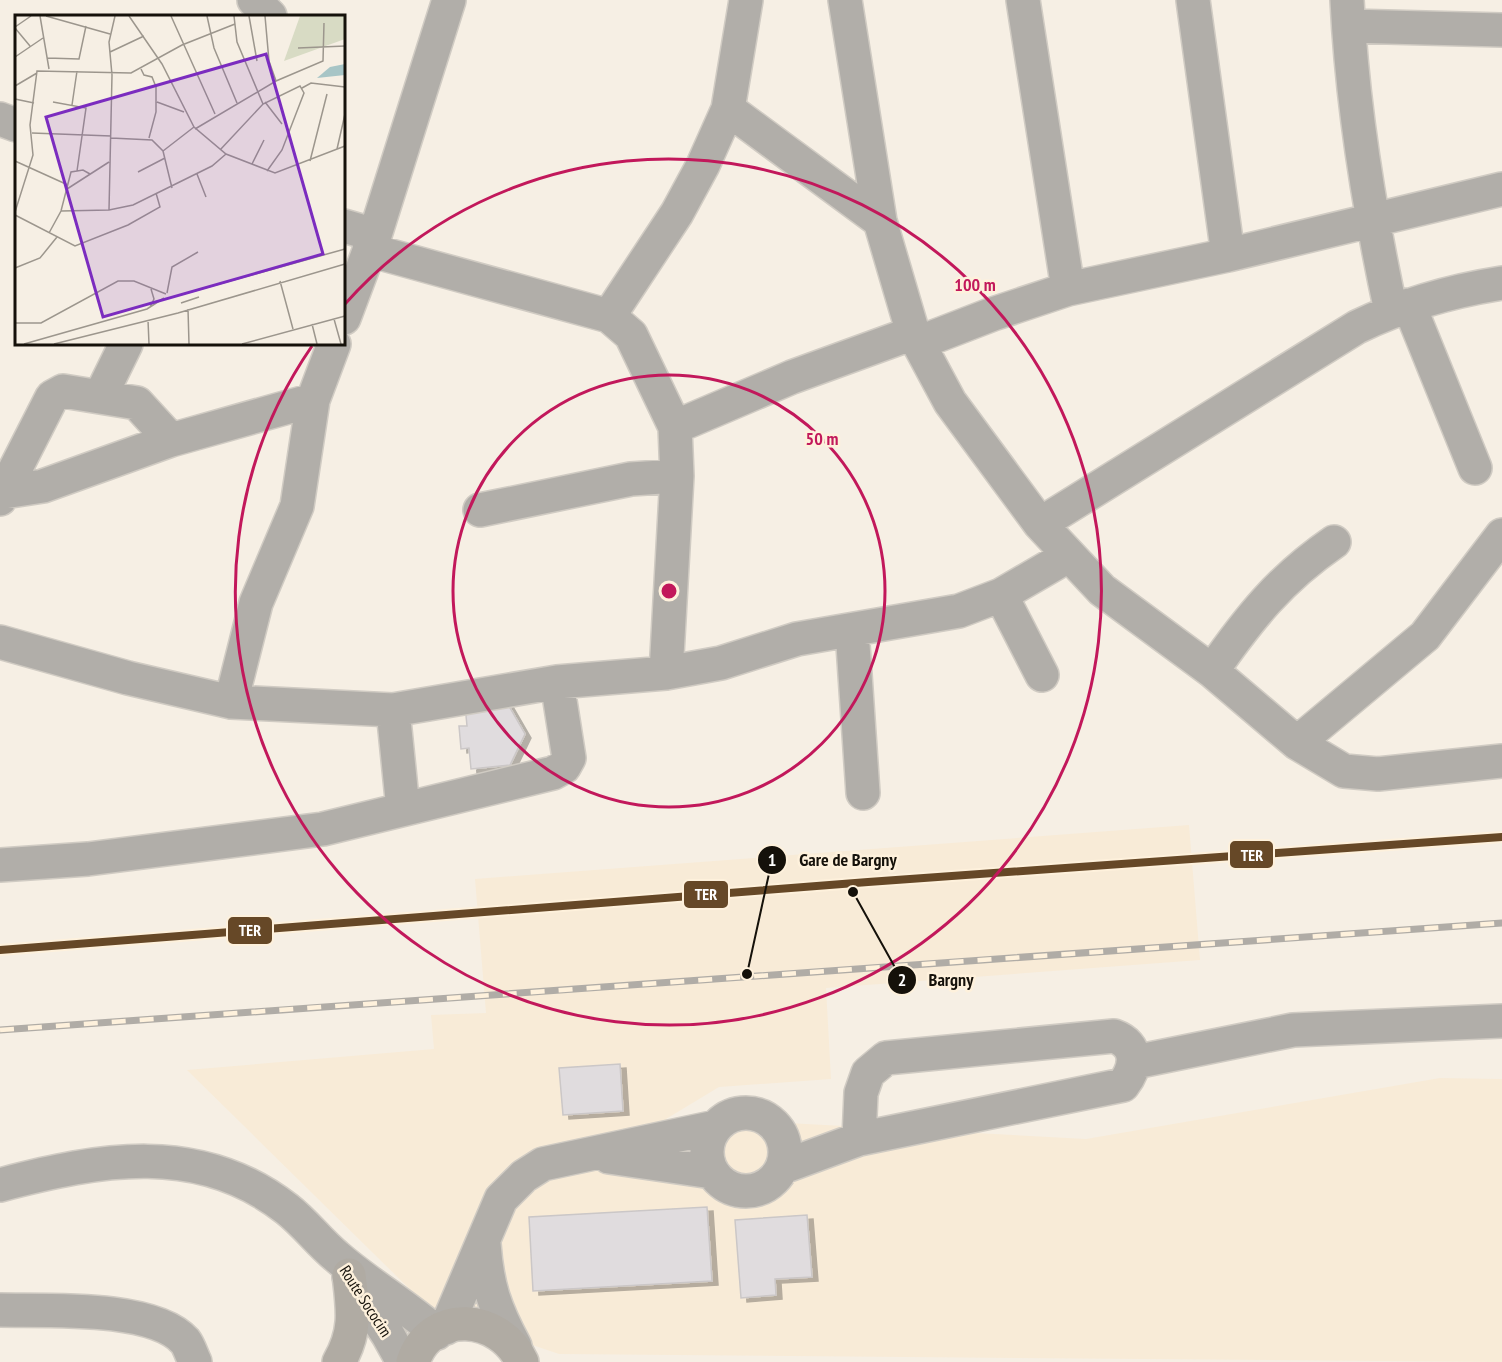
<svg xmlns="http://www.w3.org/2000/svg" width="1502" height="1362" font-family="'PT Sans Narrow',sans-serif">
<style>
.built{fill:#f8ebd7}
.building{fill:#e0dcde;stroke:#cbc7c7;stroke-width:1.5;filter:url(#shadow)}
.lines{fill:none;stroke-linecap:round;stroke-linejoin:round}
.minor-casing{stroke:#d0cbc3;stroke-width:36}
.highway-casing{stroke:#d0cbc3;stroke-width:36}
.minor{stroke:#b1aea9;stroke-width:33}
.highway{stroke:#b0aba3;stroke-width:33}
.rail-casing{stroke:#b0aca6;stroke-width:7}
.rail{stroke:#fef1dc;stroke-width:4.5;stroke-dasharray:14;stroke-linecap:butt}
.rail-1-casing{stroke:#fef1dc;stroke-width:12}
.rail-1{stroke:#664827;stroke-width:8}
.ring{fill:none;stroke:#c2185b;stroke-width:3}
.labels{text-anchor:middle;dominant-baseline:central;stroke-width:5;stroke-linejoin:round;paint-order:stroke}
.street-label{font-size:16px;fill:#15110a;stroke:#fef1dc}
.inset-road{fill:none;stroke:#9c968d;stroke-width:1.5}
.view{fill:#7b2cbf;fill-opacity:0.15;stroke:#7b2cbf;stroke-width:3}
.inset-edge{fill:none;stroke:#15110a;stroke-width:3}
.centre{fill:#c2185b;stroke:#fef1dc;stroke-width:3}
.ring-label{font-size:18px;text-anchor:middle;font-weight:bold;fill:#c2185b;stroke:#fef1dc;stroke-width:5;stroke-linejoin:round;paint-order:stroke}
.leader{fill:none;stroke:#15110a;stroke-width:2}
.callout-dot{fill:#15110a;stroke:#fef1dc;stroke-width:2}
.mark-label{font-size:18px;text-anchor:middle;font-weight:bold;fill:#fff}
.callout-label{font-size:18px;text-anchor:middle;font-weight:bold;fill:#15110a;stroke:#fef1dc;stroke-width:5;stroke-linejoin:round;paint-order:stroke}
.line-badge{stroke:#fef1dc;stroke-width:2}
.badge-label{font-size:16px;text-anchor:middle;font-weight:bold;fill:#fff}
</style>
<defs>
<filter id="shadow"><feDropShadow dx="6" dy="4" stdDeviation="0" flood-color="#0004"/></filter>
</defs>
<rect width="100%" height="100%" fill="#f6efe4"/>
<!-- built -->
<path class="built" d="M 1189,825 L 1200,960 L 826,988 L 831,1079 L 719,1087 L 666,1119 L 787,1123 L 1086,1139 L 1440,1078 L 1502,1079 L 1502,1362 L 559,1354 L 432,1311 L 187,1070 L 434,1049 L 431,1015 L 486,1013 L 475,879 Z"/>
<!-- building -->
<path class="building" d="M 506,701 L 525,734 L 510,765 L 471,769 L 469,748 L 461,749 L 459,726 L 467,726 L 465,705 Z
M 620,1064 L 623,1111 L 563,1115 L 559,1068 Z
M 707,1207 L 712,1281 L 533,1291 L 529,1217 Z
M 807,1215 L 812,1277 L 775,1279 L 776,1295 L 741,1298 L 735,1220 Z"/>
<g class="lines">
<defs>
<path id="minor" d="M 254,0 L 270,16
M 845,0 L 880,221 L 913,333 L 950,402 L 1040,524 L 1102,590 L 1212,671 L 1297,743 L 1344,771 L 1378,774 L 1502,761
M 1023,0 L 1068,289
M 1193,0 L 1228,255
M 1347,0 C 1352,104 1369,209 1391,311
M 1349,26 L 1502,30
M 728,109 L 880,221
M 0,119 L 16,125
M 344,226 L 375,235
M 369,250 L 609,316 L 631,335 L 675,427 L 677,476 L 666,673
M 1409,305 L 1475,468
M 609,316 L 677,213 L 703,165 L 728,109 L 746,0
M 344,318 L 375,235 L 449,0
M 918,343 L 993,314 L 1068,289 L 1228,255 L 1502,189
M 100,397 L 126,344
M 675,427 L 792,377 L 913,333
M 4,492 L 43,486 L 171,440 L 313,400
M 0,499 L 52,397 L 63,391 L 137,403 L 171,440
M 480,510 L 631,479 L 677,476
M 1040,524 L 1357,327 C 1404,304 1451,291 1502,283
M 1001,595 L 1042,675
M 852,630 L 863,793
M 0,642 L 128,678 L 231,702 L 393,710 L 557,682 L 666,673 L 721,663 L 797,639 L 959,611 L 1001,595 L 1068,556
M 1212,671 C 1249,618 1280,579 1334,542
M 231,702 L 256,603 L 297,506 L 313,400 L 334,344
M 393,710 L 403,809
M 1297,743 L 1425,636 L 1502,535
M 0,865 L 88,859 L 323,829 L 553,773 L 564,767 L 569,758 L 557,682
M 1135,1062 L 1293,1030 L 1502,1021
M707 1152a39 39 0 1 1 78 0a39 39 0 1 1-78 0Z
M 609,1157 L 712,1172
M 783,1167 L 859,1139 L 1123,1085 C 1137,1067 1139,1045 1114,1036 L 886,1058 L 868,1073 L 861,1093 L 859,1139
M 0,1185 C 99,1159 199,1140 287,1209 C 305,1223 319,1242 336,1256 C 368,1284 405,1305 437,1333
M 484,1244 C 487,1286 495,1309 515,1346
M 349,1276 L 388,1335 L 403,1362
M 0,1310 C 46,1311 153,1305 185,1341 C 189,1346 192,1356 195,1362
M 446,1328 L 501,1199 L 524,1176 L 543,1164 L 716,1127"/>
<path id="highway" d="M 339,1362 C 357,1331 353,1309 349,1275
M 413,1362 C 431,1308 500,1314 522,1362"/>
</defs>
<!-- minor casing -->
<use href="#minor" class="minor-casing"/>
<!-- highway casing -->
<use href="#highway" class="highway-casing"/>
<!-- minor -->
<use href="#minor" class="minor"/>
<!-- highway -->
<use href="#highway" class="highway"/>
<defs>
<path id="rail" d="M 0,1030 L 1502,923"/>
</defs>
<!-- rail casing -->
<use href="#rail" class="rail-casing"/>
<!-- rail -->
<use href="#rail" class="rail"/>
<defs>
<path id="rail-1" d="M 0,950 L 868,882 L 1502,837"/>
</defs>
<!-- rail-1 casing -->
<use href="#rail-1" class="rail-1-casing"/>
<!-- rail-1 -->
<use href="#rail-1" class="rail-1"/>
</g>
<!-- distance rings -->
<g class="ring">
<circle cx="669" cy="591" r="216"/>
<path d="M345 304A433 433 0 1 1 312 346"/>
</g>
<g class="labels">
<!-- street labels -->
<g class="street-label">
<text transform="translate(366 1301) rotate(57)">Route Sococim</text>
</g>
</g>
<!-- overview -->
<g transform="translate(15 15)">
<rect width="330" height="330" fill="#f6efe4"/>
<path d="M 285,1 L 330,1 L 330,24 L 269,46 Z" fill="#d8dbc4"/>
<path d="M 330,49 L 330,60 L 302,63 L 315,52 Z" fill="#a7c5c6"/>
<path class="inset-road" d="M 25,1 L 34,54M 31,1 L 95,19M 114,1 L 147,49 L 179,112 L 211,139 L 260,158 L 330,131M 156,1 L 200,99M 192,1 L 199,33 L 222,88M 219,1 L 222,27 L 248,89M 234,1 L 242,46M 250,1 L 254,46 L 261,66M 0,12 L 16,1M 0,13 L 15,31M 283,33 L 330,31M 95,37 L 129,21M 0,42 L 28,23M 32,43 L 64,44 L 71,11M 126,54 L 129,60 L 137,62 L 141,72 L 141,97 L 134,123M 0,71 L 22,58M 287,73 L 296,68 L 330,72M 0,84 L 19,88M 38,87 L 71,93 L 62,156M 142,87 L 169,97M 250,87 L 267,109M 57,90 L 62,56M 180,114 L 261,66 L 308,46 L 309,8M 17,118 L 96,121M 96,123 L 137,125 L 148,136 L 157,173M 322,134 L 330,99M 205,135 L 248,89 L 285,71 L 289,78 L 267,135 L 252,156M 148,136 L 179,112M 0,146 L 53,170M 295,146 L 312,79M 237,149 L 249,125M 123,157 L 150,143M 182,159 L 191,182M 52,174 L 94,147M 94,195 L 97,60 L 94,27 L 100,1M 46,196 L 94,195 L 118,190 L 197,151 L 211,139M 0,197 L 18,140 L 15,110 L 22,56 L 116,58 L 167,30 L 220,9M 0,200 L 60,231 L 113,210 L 145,192 L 141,178M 34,218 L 46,196 L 56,157 L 68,155 L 75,159M 0,253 L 25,243 L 42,222M 265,266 L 278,314M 152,278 L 157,252 L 183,237M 165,280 L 330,234M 166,288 L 184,282M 135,292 L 139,284 L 136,274M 173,294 L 174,329M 319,304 L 326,329M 133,305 L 134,329M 0,308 L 26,308 L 103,266 L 119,266 L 151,279M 297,309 L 302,329M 9,329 L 132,294 L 149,283M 39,329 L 163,298 L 330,249M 227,329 L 330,301"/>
<path class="view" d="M 251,39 L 308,239 L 88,302 L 31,102 Z"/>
<rect width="330" height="330" class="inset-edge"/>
</g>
<circle cx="669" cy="591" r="9" class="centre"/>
<g class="ring-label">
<text x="975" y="291">100 m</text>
<text x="822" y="445">50 m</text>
</g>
<!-- callouts -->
<path class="leader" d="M747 974L772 860M853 892L902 980"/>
<g class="callout-dot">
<circle cx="747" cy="974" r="6"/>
<circle cx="853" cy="892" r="6"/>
<circle cx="772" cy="860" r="15"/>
<circle cx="902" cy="980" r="15"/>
</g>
<g class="mark-label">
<text x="772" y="866">1</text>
<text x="902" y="986">2</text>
</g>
<g class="callout-label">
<text x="848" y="866">Gare de Bargny</text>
<text x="951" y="986">Bargny</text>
</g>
<g class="line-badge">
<rect x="1229" y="840" width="45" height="29" rx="6" fill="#664827"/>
<rect x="683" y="880" width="46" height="29" rx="6" fill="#664827"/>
<rect x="227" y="916" width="46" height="29" rx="6" fill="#664827"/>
</g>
<g class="badge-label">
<text x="1252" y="861">TER</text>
<text x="706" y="900">TER</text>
<text x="250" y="936">TER</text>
</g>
</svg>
